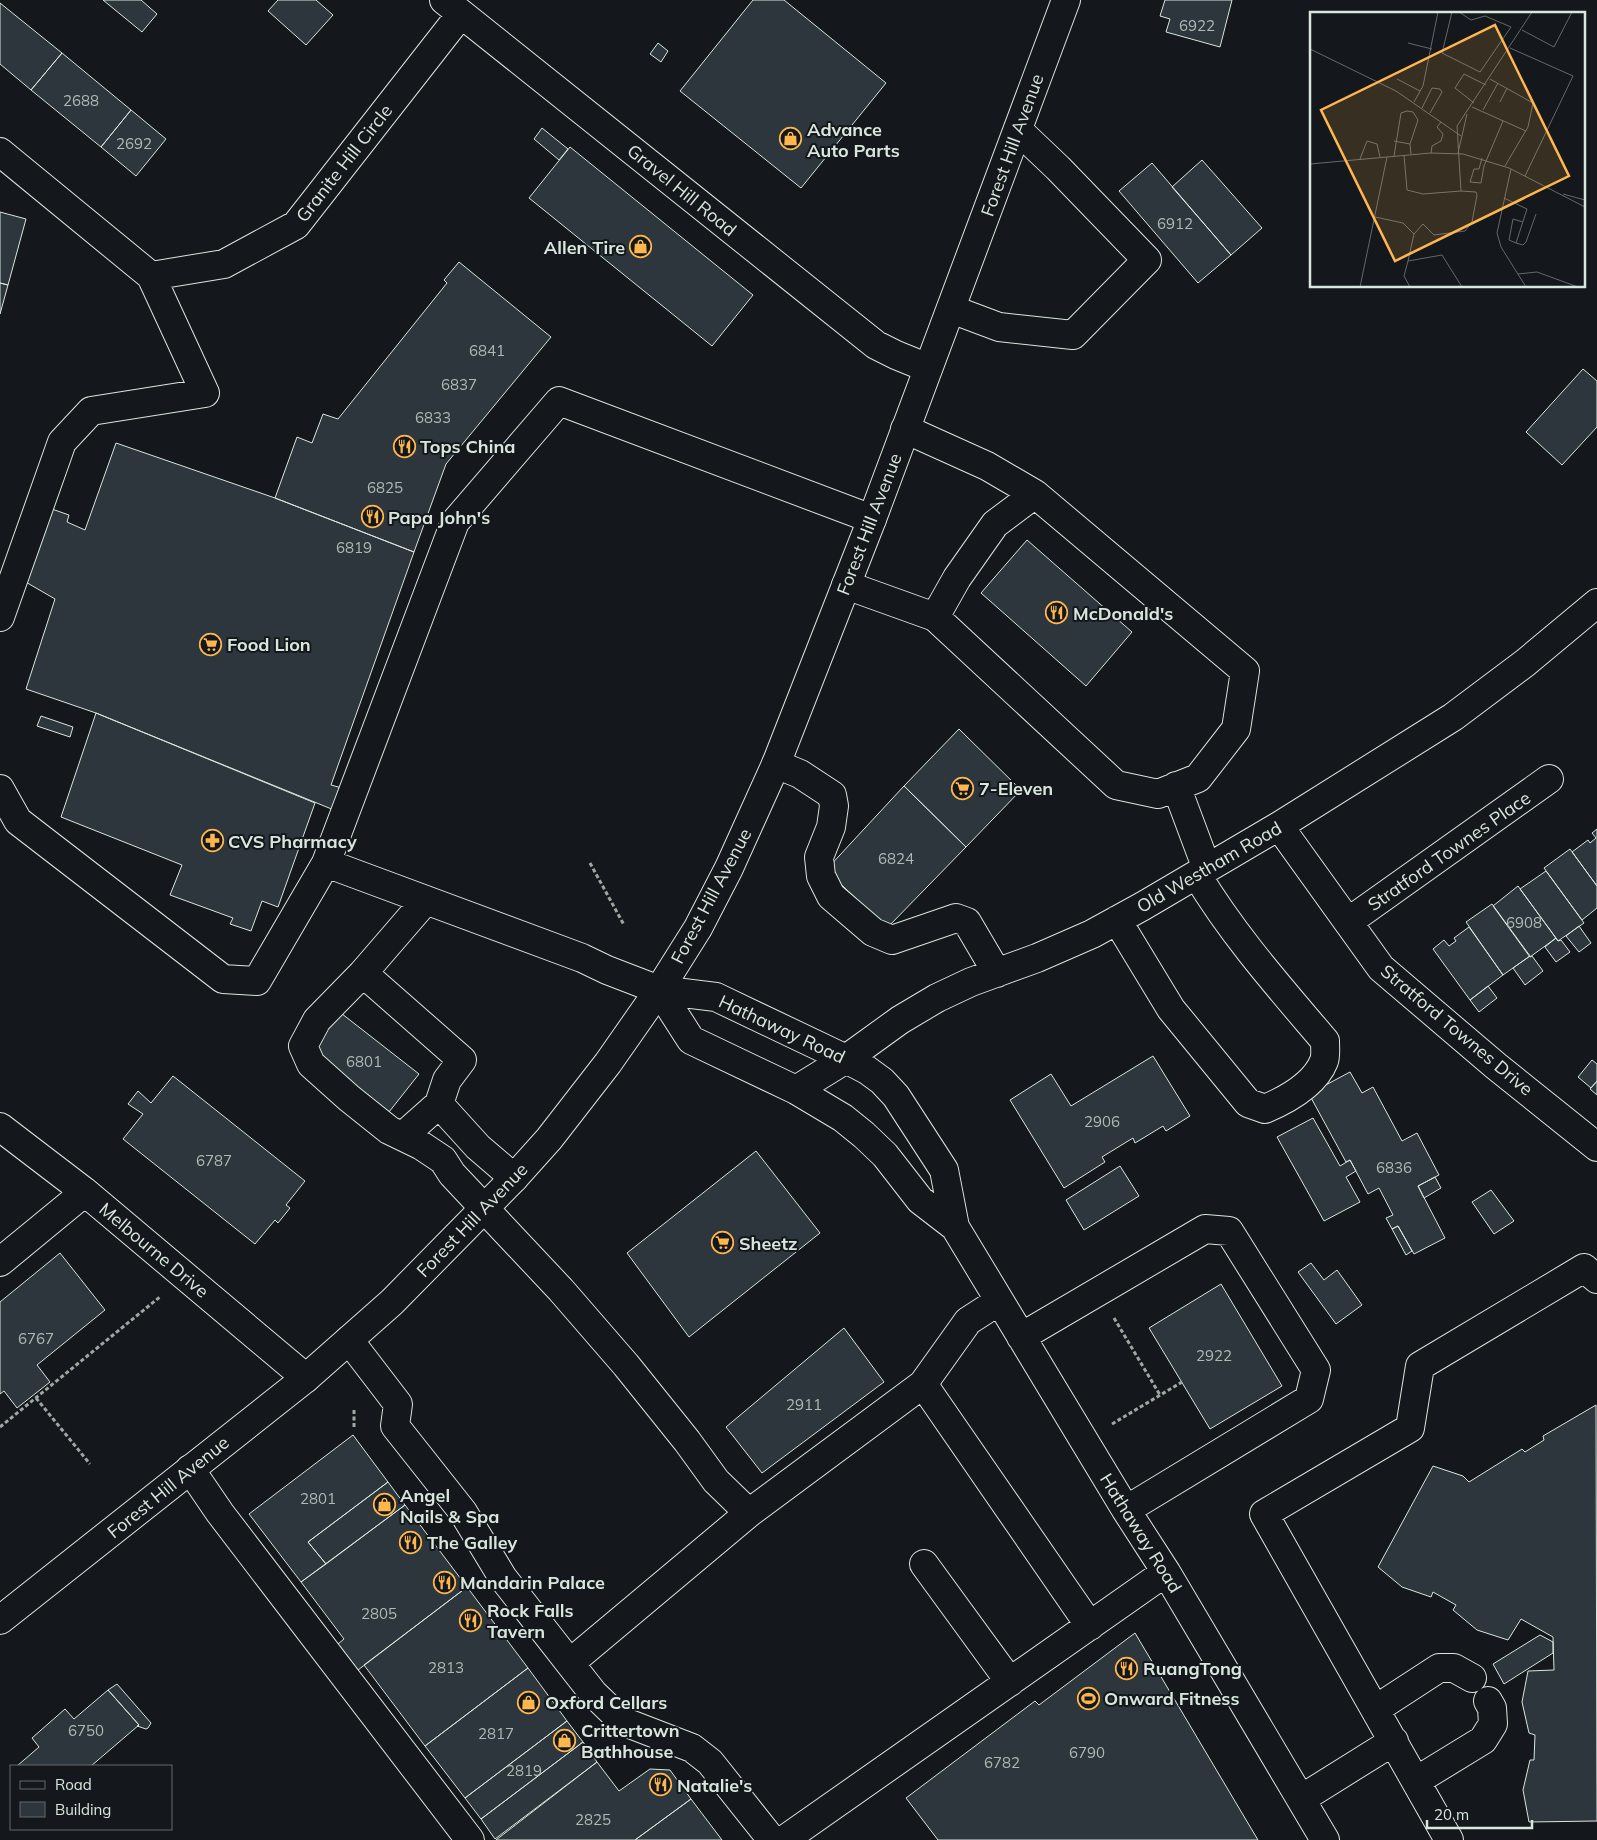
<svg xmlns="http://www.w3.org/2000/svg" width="1597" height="1840" font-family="Mulish,sans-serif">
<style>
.building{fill:#2c363c;stroke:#d8e6dc}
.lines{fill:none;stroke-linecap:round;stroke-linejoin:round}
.minor-casing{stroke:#d8e6dc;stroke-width:30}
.major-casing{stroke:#d8e6dc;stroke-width:30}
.path{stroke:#9da8a2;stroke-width:3;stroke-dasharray:4 2.5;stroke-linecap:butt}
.minor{stroke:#14181c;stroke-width:28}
.major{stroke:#14181c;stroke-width:28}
.labels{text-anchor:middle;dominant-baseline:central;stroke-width:4;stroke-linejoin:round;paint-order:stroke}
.number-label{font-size:15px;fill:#adbab4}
.poi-label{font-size:18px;font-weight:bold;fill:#d8e6dc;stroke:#14181c;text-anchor:start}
.street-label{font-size:18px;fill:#d8e6dc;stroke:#14181c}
.inset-road{fill:none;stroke:#626a69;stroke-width:1}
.view{fill:#ffb74d;fill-opacity:0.15;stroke:#ffb74d;stroke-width:2.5}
.inset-edge{fill:none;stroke:#d8e6dc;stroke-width:2.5}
</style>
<rect width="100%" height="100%" fill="#14181c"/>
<!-- building -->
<path class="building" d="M 103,0 L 141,0 L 157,14 L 142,32 Z
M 278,0 L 316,0 L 333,15 L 306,45 L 268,11 Z
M 753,0 L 784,0 L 886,83 L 801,188 L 680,91 Z
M 1165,0 L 1232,0 L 1220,47 L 1166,32 L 1170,19 L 1160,16 Z
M 0,3 L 62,53 L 31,90 L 0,64 Z
M 658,43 L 668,51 L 661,62 L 650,54 Z
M 62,53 L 131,110 L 101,147 L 31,90 Z
M 131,110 L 166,139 L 136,176 L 101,147 Z
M 542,128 L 568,149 L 559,160 L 534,139 Z
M 570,147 L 753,295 L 712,346 L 529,198 Z
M 1202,160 L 1262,228 L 1231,255 L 1172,187 Z
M 1152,163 L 1231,255 L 1198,283 L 1119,191 Z
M 0,212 L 26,219 L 8,285 L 0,283 Z
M 459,262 L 551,337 L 446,464 L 414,552 L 275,498 L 297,437 L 312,443 L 323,414 L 338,419 L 447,283 L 444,280 Z
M 0,283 L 8,285 L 0,314 Z
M 1583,369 L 1597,381 L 1597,427 L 1562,465 L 1526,432 Z
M 116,443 L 275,498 L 414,552 L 331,785 L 342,788 L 334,810 L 96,713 L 26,689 L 55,599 L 24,581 L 49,508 L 69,515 L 67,522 L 85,530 Z
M 1027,540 L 1132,632 L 1086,686 L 981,593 Z
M 96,713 L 315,803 L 278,907 L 262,901 L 251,931 L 230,924 L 233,918 L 170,895 L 182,865 L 61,817 Z
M 41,716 L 73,727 L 70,737 L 37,726 Z
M 959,729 L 1021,790 L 966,847 L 904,786 Z
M 904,786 L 966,847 L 887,928 L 826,870 Z
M 1597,829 L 1597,886 L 1572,852 L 1588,840 L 1590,843 L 1596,838 L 1592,833 Z
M 1570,849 L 1597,886 L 1597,908 L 1582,920 L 1544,868 Z
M 1546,871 L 1584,923 L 1558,941 L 1520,889 Z
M 1518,886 L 1556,938 L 1530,957 L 1493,906 Z
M 1492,904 L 1530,956 L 1503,975 L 1466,922 Z
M 1579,926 L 1591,943 L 1579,952 L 1566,936 Z
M 1469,927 L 1503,975 L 1470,1000 L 1433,949 L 1444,940 L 1449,946 L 1456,941 L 1454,938 Z
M 1556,938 L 1558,941 L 1561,940 L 1570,952 L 1556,962 L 1545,947 Z
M 1530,956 L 1530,957 L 1532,956 L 1543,971 L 1525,985 L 1513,968 Z
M 1488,986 L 1497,998 L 1479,1012 L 1470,1000 Z
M 337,1010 L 419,1074 L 389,1112 L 308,1047 Z
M 1153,1056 L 1190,1116 L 1166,1131 L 1163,1126 L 1135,1143 L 1133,1138 L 1102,1157 L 1105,1162 L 1064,1188 L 1010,1100 L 1051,1074 L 1071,1106 Z
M 1592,1060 L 1597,1064 L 1597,1081 L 1591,1088 L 1578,1077 Z
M 1350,1072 L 1362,1093 L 1373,1087 L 1402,1141 L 1417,1133 L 1439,1175 L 1418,1186 L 1445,1238 L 1414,1254 L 1398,1226 L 1392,1229 L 1386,1218 L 1393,1215 L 1379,1188 L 1368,1194 L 1350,1160 L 1346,1162 L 1309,1094 Z
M 173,1076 L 305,1181 L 286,1205 L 290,1208 L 278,1223 L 275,1220 L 255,1244 L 123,1139 L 143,1114 L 128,1104 L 138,1091 L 151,1103 Z
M 1597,1081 L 1597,1095 L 1590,1089 Z
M 1313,1118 L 1340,1166 L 1350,1160 L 1356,1171 L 1346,1177 L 1360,1202 L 1324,1221 L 1277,1137 Z
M 756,1151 L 820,1233 L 689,1337 L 627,1253 Z
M 1120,1166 L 1139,1196 L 1084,1230 L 1066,1200 Z
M 1435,1177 L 1441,1188 L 1424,1198 L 1418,1186 Z
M 1491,1190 L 1514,1221 L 1494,1234 L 1472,1202 Z
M 1398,1226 L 1412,1251 L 1406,1255 L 1392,1229 Z
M 60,1253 L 105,1310 L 37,1365 L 50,1382 L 17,1408 L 4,1391 L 0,1394 L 0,1302 Z
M 1311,1263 L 1324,1280 L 1337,1270 L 1362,1305 L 1336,1324 L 1298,1272 Z
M 1221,1284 L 1282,1386 L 1210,1429 L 1149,1328 Z
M 844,1328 L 884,1382 L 762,1473 L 726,1427 Z
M 1596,1405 L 1597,1821 L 1529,1822 L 1523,1790 L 1530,1760 L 1534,1760 L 1535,1735 L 1529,1733 L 1522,1702 L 1528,1671 L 1554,1670 L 1553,1637 L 1521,1619 L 1508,1640 L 1477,1630 L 1453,1610 L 1456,1605 L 1433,1592 L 1431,1597 L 1402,1587 L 1378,1567 L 1433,1466 L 1463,1476 L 1469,1482 L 1522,1449 L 1525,1452 L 1544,1440 L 1543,1436 Z
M 353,1435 L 388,1482 L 308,1542 L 326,1564 L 301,1582 L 249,1514 Z
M 388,1482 L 405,1505 L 326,1564 L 308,1542 Z
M 405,1505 L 467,1587 L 358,1670 L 338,1644 L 344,1639 L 301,1582 Z
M 467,1587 L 528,1668 L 425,1746 L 364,1665 Z
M 1135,1633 L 1258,1840 L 938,1840 L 906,1798 L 1035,1701 L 1039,1705 Z
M 1540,1635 L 1553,1642 L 1553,1653 L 1504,1684 L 1493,1664 Z
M 528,1668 L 567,1721 L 465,1798 L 425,1746 Z
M 117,1684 L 151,1723 L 148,1728 L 146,1729 L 137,1726 L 139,1725 L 108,1690 Z
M 108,1690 L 139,1725 L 91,1766 L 17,1766 L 39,1747 L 32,1738 L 65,1709 L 74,1719 Z
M 567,1721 L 583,1742 L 481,1819 L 465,1798 Z
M 583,1742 L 597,1762 L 495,1839 L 481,1819 Z
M 597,1762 L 619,1791 L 650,1769 L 670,1770 L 691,1799 L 635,1840 L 496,1840 Z
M 691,1799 L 722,1840 L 635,1840 Z"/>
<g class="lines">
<defs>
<path id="minor" d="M 444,0 L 876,345 L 896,355 L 928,368
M 0,152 L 151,276 L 205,393 L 91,411 L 62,442 L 0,617
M 151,276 L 224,264 L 296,225 L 461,14
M 951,309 L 999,327 L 1073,335 L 1147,260 L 1058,168 L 1018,130
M 872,519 L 559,401 L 455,522 L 326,863 L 582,958 L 607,970 L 659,990 L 716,997 L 846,1059 L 867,1070 L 882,1081 L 896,1096 L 944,1170 L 955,1227 L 1126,1510 L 1166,1572 L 1325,1840
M 846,585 L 935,617 L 1116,785 L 1158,794 L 1198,778 L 1236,729 L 1245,671 L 1035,494 L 987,466 L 905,429
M 935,617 L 957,578 L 995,524 L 1035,494
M 776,764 L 800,774 L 832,795 L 834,806 L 831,827 L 819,857 L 821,876 L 831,896 L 873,932 L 892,940 L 956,918 L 967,922 L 997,973
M 1176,786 L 1207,869
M 0,789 L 18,821 L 223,979 L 257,981 L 326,863
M 1279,826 L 1381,968 L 1496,1066 L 1597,1147
M 1117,920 L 1171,1009 L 1248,1103 L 1265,1109 C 1286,1100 1315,1084 1324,1061 C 1326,1056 1325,1047 1325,1041 C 1280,988 1233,935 1197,875
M 1348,922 L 1549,779
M 363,973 L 426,900
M 659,990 L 691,1040 L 796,1090 L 843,1118 L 864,1135 L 885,1155 L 920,1200 L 955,1227
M 796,1090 L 846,1059 L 900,1020 L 937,998 L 971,982 L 1037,958 L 1092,934 L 1143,906 L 1279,826 L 1453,717 L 1525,663 L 1597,603
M 0,1127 L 85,1192 L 306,1378
M 403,1136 L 439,1104
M 514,1178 L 478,1147 L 439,1104 L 447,1080 L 462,1060 L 363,973 L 317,1020 L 303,1046 L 311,1064 L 349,1098 L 389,1130 L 422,1146 L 443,1160 L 452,1174 L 561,1290 L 626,1365 L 687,1441 L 716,1481 L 749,1513
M 0,1262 L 85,1192
M 1021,1337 L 1205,1229 L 1229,1231 L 1316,1370 L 1309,1399 L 1126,1510
M 349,1340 L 398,1404 L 395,1426 L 463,1512 L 503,1578 L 593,1693 L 622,1721 L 692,1748 L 710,1762 L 772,1840
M 923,1384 L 1090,1626
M 190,1469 L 220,1513 L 470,1840
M 924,1564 L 1010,1682
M 570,1663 L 749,1513 L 923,1384 L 968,1321 L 999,1301
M 1376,1709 L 1439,1668 L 1454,1668 L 1472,1678
M 1416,1781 L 1483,1740 L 1493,1724 L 1492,1708 L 1488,1701
M 1301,1799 L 1394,1741
M 784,1840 L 1166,1572
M 1449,1840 L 1264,1514 L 1410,1428 L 1420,1366 L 1584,1268 L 1597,1279"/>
<path id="major" d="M 0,1620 L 306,1378 L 392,1302 L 514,1178 L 549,1139 L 608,1063 L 659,990 L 698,928 L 729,868 L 776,764 L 872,519 L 1066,0"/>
</defs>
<!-- minor casing -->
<use href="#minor" class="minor-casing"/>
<!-- major casing -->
<use href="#major" class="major-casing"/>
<!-- path -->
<path class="path" d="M 590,863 L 624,925
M 1114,1318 L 1160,1395
M 36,1398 L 90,1464
M 1112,1424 L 1182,1382
M 0,1427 L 161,1296
M 354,1427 L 354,1409"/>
<!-- minor -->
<use href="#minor" class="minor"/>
<!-- major -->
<use href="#major" class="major"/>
</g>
<!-- icons -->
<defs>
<symbol id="shop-ring" viewBox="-11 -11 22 22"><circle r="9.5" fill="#14181c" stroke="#ffb74d" stroke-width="1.5"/><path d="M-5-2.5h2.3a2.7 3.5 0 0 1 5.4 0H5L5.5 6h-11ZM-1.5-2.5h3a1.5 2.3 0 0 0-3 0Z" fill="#ffb74d"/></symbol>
<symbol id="restaurant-ring" viewBox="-11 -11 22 22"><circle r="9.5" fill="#14181c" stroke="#ffb74d" stroke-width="1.5"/><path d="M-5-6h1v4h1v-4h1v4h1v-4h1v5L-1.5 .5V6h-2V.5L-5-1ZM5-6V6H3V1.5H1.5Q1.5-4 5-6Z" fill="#ffb74d"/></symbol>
<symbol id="supermarket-ring" viewBox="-11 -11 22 22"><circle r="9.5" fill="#14181c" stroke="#ffb74d" stroke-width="1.5"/><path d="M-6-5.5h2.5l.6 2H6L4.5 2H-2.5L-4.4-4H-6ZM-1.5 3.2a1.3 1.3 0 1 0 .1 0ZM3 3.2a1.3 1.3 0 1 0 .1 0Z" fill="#ffb74d"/></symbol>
<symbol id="pharmacy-ring" viewBox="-11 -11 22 22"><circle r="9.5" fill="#14181c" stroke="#ffb74d" stroke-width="1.5"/><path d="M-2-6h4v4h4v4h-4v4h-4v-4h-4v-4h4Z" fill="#ffb74d"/></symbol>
<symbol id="stadium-ring" viewBox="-11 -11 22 22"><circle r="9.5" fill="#14181c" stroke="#ffb74d" stroke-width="1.5"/><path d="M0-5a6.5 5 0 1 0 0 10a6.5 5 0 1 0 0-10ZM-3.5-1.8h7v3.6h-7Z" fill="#ffb74d"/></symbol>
</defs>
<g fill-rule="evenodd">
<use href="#shop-ring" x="778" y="126" width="25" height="25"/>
<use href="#shop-ring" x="628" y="234" width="25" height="25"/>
<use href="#restaurant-ring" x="392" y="434" width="25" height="25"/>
<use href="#restaurant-ring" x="360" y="504" width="25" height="25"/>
<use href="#restaurant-ring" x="1044" y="600" width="25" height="25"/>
<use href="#supermarket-ring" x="198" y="632" width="25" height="25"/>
<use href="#supermarket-ring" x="950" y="776" width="25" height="25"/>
<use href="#pharmacy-ring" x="200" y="828" width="25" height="25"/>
<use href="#supermarket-ring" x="710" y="1230" width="25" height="25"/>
<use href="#shop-ring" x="372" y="1492" width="25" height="25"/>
<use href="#restaurant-ring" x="398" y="1530" width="25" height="25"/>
<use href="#restaurant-ring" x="432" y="1570" width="25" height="25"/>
<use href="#restaurant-ring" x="458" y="1608" width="25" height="25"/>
<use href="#restaurant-ring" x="1114" y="1656" width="25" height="25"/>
<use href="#stadium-ring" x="1076" y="1686" width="25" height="25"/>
<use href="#shop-ring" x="516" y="1690" width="25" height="25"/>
<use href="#shop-ring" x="552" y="1728" width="25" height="25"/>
<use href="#restaurant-ring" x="648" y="1772" width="25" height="25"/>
</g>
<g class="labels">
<!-- number labels -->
<g class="number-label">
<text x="1197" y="25">6922</text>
<text x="81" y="100">2688</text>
<text x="134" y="143">2692</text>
<text x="1175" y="223">6912</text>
<text x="487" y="350">6841</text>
<text x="459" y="384">6837</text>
<text x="433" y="417">6833</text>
<text x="385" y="487">6825</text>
<text x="354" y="547">6819</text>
<text x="896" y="858">6824</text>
<text x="1524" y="922">6908</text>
<text x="364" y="1061">6801</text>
<text x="1102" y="1121">2906</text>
<text x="214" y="1160">6787</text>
<text x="1394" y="1167">6836</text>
<text x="36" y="1338">6767</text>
<text x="1214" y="1355">2922</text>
<text x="804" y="1404">2911</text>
<text x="318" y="1498">2801</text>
<text x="379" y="1613">2805</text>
<text x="446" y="1667">2813</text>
<text x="86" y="1730">6750</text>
<text x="496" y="1733">2817</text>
<text x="1087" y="1752">6790</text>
<text x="1002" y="1762">6782</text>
<text x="524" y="1770">2819</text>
<text x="593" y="1819">2825</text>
</g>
<!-- poi labels -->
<g class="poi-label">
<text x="807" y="129">Advance<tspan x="807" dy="21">Auto Parts</tspan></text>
<text x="625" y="247" text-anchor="end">Allen Tire</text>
<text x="420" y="446">Tops China</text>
<text x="388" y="517">Papa John's</text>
<text x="1073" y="613">McDonald's</text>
<text x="227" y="644">Food Lion</text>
<text x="979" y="788">7-Eleven</text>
<text x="228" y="841">CVS Pharmacy</text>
<text x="739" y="1243">Sheetz</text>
<text x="400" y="1495">Angel<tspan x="400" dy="21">Nails &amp; Spa</tspan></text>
<text x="427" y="1542">The Galley</text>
<text x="460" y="1582">Mandarin Palace</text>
<text x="487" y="1610">Rock Falls<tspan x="487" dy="21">Tavern</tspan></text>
<text x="1143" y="1668">RuangTong</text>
<text x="1104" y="1698">Onward Fitness</text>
<text x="545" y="1702">Oxford Cellars</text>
<text x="581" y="1730">Crittertown<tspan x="581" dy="21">Bathhouse</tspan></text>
<text x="677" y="1785">Natalie's</text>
</g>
<!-- street labels -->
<g class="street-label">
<text transform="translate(1012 145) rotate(-70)">Forest Hill Avenue</text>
<text transform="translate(344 163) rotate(-52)">Granite Hill Circle</text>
<text transform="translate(682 190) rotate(39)">Gravel Hill Road</text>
<text transform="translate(869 524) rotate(-69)">Forest Hill Avenue</text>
<text transform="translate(1449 851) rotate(-35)">Stratford Townes Place</text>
<text transform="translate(1209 867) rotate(-30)">Old Westham Road</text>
<text transform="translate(711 896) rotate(-62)">Forest Hill Avenue</text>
<text transform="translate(782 1029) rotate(25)">Hathaway Road</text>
<text transform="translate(1457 1030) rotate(40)">Stratford Townes Drive</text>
<text transform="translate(472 1220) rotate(-46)">Forest Hill Avenue</text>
<text transform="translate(154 1250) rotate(40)">Melbourne Drive</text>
<text transform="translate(168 1487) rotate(-39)">Forest Hill Avenue</text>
<text transform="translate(1141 1533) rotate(58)">Hathaway Road</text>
</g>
</g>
<!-- overview -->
<g transform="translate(1310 12)">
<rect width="275" height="275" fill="#14181c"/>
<path class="inset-road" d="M 142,0 L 132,41 L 170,60 L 201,15 L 175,4 L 161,8 L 149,0M 212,18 L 244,35 L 262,0M 98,31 L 122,37M 200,36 L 263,64 L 215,164M 0,37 L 86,79 L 151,124M 87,67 L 110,79M 180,67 L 223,91 L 218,115 L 195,154M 104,90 L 113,74 L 128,0M 190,90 L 197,76M 164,91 L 145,76 L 154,62 L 176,73M 162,95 L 216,119M 112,96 L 122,76 L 130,77 L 132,80 L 120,101M 173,98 L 188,71M 84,129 L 100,132M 121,141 L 122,134 L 131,129 L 133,122 L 127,115 L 131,110M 148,141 L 157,102M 94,143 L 97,178 L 113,182 L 151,179 L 147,114 L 222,0M 84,144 L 91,101 L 97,99 L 103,100 L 108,108 L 100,132 L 101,142M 172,146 L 169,157 L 164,157 L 160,170 L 171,171 L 174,154 L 193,109M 50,147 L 57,129 L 67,132 L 70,145M 0,152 L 121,141 L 153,142 L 199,156 L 275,195M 201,157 L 187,221 L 191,235 L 216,275M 253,182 L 275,188M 194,186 L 217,197 L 206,231 L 199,228 L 203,207 L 213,210M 65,205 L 93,211 L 104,222M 206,231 L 213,233 L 216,230 L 226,202M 98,249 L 104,222 L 113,212 L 124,223 L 155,219 L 162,210 L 167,183 L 166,180 L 151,179M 208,262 L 227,260 L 268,275M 50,275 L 77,145M 100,275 L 94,264 L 98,249 L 132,243 L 152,275"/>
<path class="view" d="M 185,13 L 259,164 L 85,249 L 11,98 Z"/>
<rect width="275" height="275" class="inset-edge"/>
</g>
<!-- legend -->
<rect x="10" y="1765" width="162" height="65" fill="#14181c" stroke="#626a69"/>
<rect x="20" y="1781" width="25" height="8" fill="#14181c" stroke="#626a69"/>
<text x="55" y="1790" font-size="15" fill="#d8e6dc">Road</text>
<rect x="20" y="1802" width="25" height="15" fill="#2c363c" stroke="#626a69"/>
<text x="55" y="1815" font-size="15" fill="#d8e6dc">Building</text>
<!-- scale -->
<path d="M1427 1820v8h105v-8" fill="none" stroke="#d8e6dc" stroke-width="2.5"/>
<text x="1434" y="1820" font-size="15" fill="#d8e6dc" stroke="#14181c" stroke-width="4" paint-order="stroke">20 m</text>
</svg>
